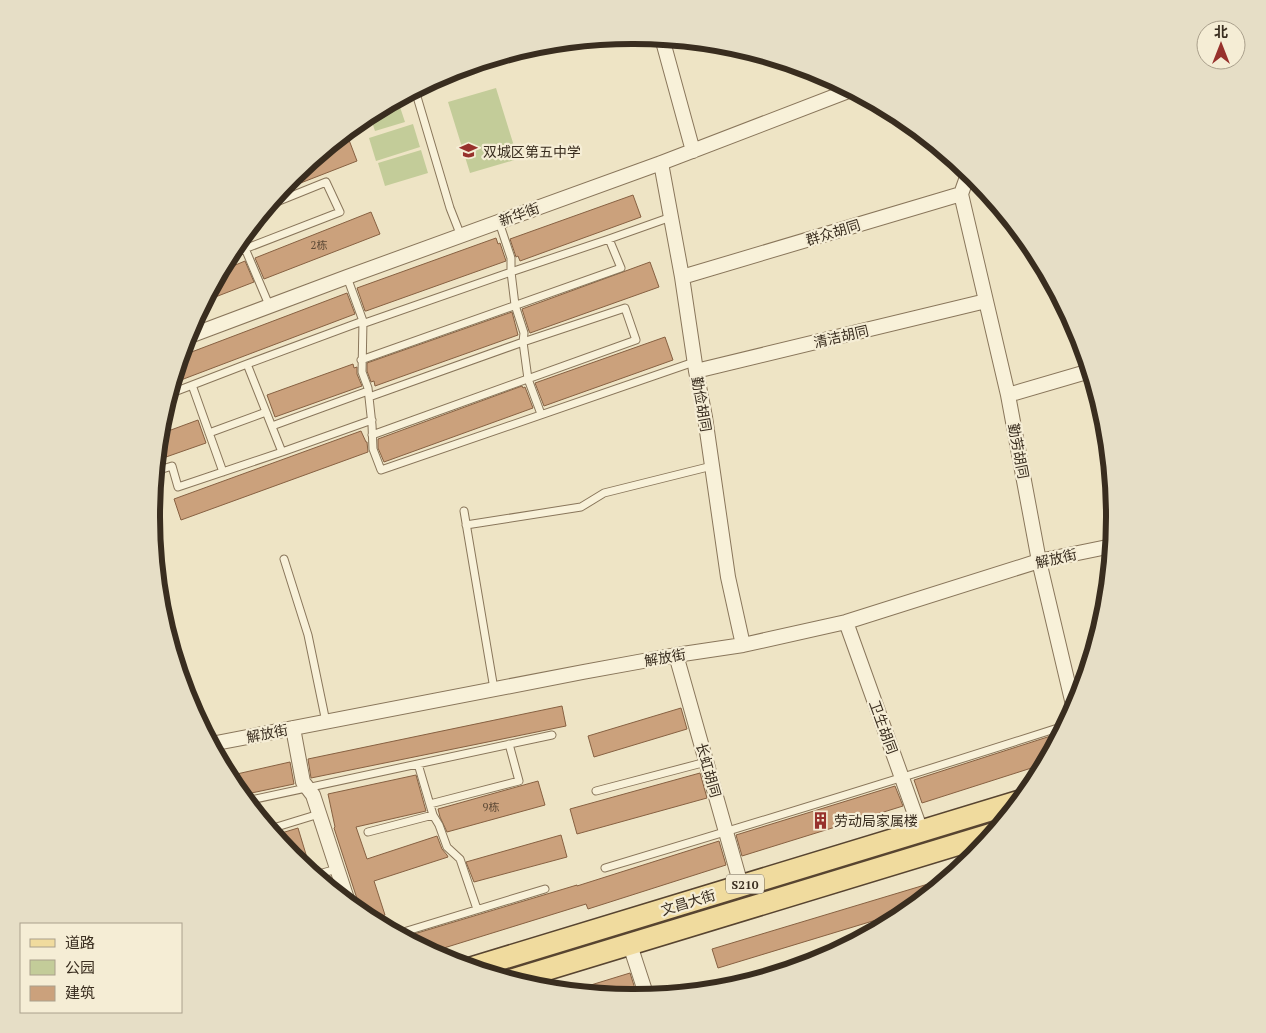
<svg xmlns="http://www.w3.org/2000/svg" width="1266" height="1033" font-family="'PT Serif','Noto Sans SC',serif">
<style>
.green{fill:#c3cc99}
.building{fill:#cba17c;stroke:#876142}
.lines{fill:none;stroke-linecap:round;stroke-linejoin:round}
.service-casing{stroke:#89765b;stroke-width:9}
.minor-casing{stroke:#89765b;stroke-width:16}
.primary-casing{stroke:#574430;stroke-width:24}
.service{stroke:#f8f1d9;stroke-width:7}
.minor{stroke:#f8f1d9;stroke-width:14}
.primary{stroke:#f0db9e;stroke-width:21}
.labels{text-anchor:middle;dominant-baseline:central;stroke-width:4.5;stroke-linejoin:round;paint-order:stroke}
.number-label{font-size:11px;fill:#5e4a36}
.shield{fill:#f5edd5;stroke:#716756;stroke-width:1}
.shield-label{font-size:12px;font-weight:bold;fill:#392d1f}
.poi-label{font-size:14px;fill:#392d1f;stroke:#f5edd5;text-anchor:start}
.street-label{font-size:14px;fill:#392d1f;stroke:#f5edd5}
.rim{fill:none;stroke:#392d1f;stroke-width:6}
</style>
<rect width="100%" height="100%" fill="#eee4c5"/>
<!-- green -->
<path class="green" d="M 496,88 L 518,159 L 470,173 L 448,102 Z
M 400,107 L 405,122 L 375,131 L 370,116 Z
M 413,124 L 420,147 L 376,161 L 369,138 Z
M 421,150 L 428,173 L 385,186 L 378,163 Z"/>
<!-- building -->
<path class="building" d="M 349,140 L 357,161 L 280,191 L 293,176 L 325,149 Z
M 633,195 L 641,217 L 520,261 L 518,256 L 516,257 L 510,239 Z
M 371,212 L 380,234 L 264,279 L 255,258 Z
M 496,238 L 498,244 L 500,243 L 506,261 L 366,311 L 365,311 L 357,288 Z
M 245,261 L 254,282 L 205,301 L 221,271 Z
M 650,262 L 659,287 L 530,333 L 529,331 L 522,309 Z
M 347,293 L 355,314 L 173,383 L 181,356 Z
M 512,312 L 518,335 L 375,386 L 374,381 L 371,382 L 367,371 L 367,363 Z
M 665,337 L 673,360 L 544,406 L 535,383 Z
M 353,364 L 354,368 L 357,367 L 357,374 L 362,386 L 275,417 L 267,395 Z
M 522,386 L 523,388 L 525,387 L 533,408 L 384,462 L 378,448 L 378,439 Z
M 198,420 L 206,443 L 166,457 L 159,439 L 160,434 Z
M 361,431 L 366,442 L 367,442 L 368,452 L 181,520 L 174,499 Z
M 562,706 L 566,726 L 311,778 L 308,759 Z
M 681,708 L 687,729 L 594,757 L 588,736 Z
M 1060,733 L 1044,764 L 922,803 L 914,780 Z
M 290,762 L 294,784 L 242,795 L 232,784 L 228,776 Z
M 700,773 L 707,798 L 577,834 L 570,809 Z
M 416,775 L 426,811 L 356,827 L 367,859 L 437,836 L 442,849 L 447,855 L 448,857 L 374,881 L 385,915 L 370,919 L 362,914 L 334,828 L 335,827 L 328,794 Z
M 538,781 L 545,805 L 447,832 L 440,817 L 438,809 Z
M 895,786 L 903,806 L 742,856 L 736,835 Z
M 298,828 L 311,871 L 311,872 L 292,857 L 275,835 Z
M 561,835 L 567,857 L 474,882 L 466,862 Z
M 719,841 L 726,865 L 588,909 L 586,904 L 431,952 L 404,937 L 577,885 L 577,886 Z
M 948,878 L 909,910 L 718,968 L 712,949 Z
M 630,973 L 637,995 L 628,998 L 568,992 Z"/>
<g class="lines">
<defs>
<path id="service" d="M 415,90 L 450,208 L 461,236
M 499,222 L 511,258 L 511,272 L 515,305 L 524,333 L 523,342 L 528,379 L 541,414
M 241,239 L 269,305
M 229,255 L 340,212 L 326,182 L 269,205
M 347,277 L 363,321 L 362,372 L 368,388 L 372,425 L 373,449 L 381,470 L 694,362
M 363,321 L 247,364 L 282,452 L 372,420
M 362,324 L 511,272 L 609,239 L 671,217
M 361,360 L 621,268 L 609,239
M 192,385 L 223,472
M 169,394 L 247,364
M 369,397 L 523,342 L 625,308 L 636,340 L 372,435
M 272,426 L 368,391
M 209,433 L 266,412
M 156,471 L 172,466 L 178,487 L 282,452
M 464,511 L 494,689
M 466,525 L 581,507 L 604,493 L 712,466
M 284,559 L 308,635 L 326,722
M 596,791 L 706,762
M 246,801 L 552,735
M 430,804 L 519,781 L 509,744
M 433,815 L 439,825 L 447,847 L 460,859 L 477,909
M 270,829 L 319,814
M 368,832 L 433,815 L 418,764
M 605,868 C 759,822 912,775 1064,726
M 315,875 L 337,869
M 397,934 L 545,889"/>
<path id="minor" d="M 662,38 L 693,151
M 661,163 L 682,277 L 696,371 L 705,417 L 728,577 L 743,645
M 961,194 L 1008,395 L 1039,561 L 1074,709
M 682,277 L 961,194 L 967,177 L 972,175
M 187,337 L 347,277 L 661,163 L 851,90
M 696,371 L 986,301
M 1008,395 L 1090,371
M 846,622 L 921,831
M 676,655 L 741,885
M 293,728 L 303,782 L 313,795 L 348,902
M 211,744 L 583,672 L 676,655 L 743,645 L 846,622 L 1039,561 L 1112,546
M 630,945 L 647,997"/>
<path id="primary" d="M 471,968 L 1020,801
M 512,980 L 992,834"/>
</defs>
<!-- service casing -->
<use href="#service" class="service-casing"/>
<!-- minor casing -->
<use href="#minor" class="minor-casing"/>
<!-- primary casing -->
<use href="#primary" class="primary-casing"/>
<!-- service -->
<use href="#service" class="service"/>
<!-- minor -->
<use href="#minor" class="minor"/>
<!-- primary -->
<use href="#primary" class="primary"/>
</g>
<!-- icons -->
<defs>
<symbol id="school-bare" viewBox="-9 -9 18 18"><path d="M0-5L7-2L0 1L-7-2ZM-4 1L0 2.5L4 1V4Q0 6-4 4Z" fill="#97312c" stroke="#f5edd5" stroke-width="2.5" paint-order="stroke"/></symbol>
<symbol id="building-bare" viewBox="-9 -9 18 18"><path d="M-4-6H4V6H1V3H-1V6H-4ZM-2.5-4.3h1.7v1.8h-1.7ZM.8-4.3h1.7v1.8H.8ZM-2.5-1h1.7V.8h-1.7ZM.8-1h1.7V.8H.8Z" fill="#97312c" stroke="#f5edd5" stroke-width="2.5" paint-order="stroke"/></symbol>
</defs>
<g fill-rule="evenodd">
<use href="#school-bare" x="456" y="138" width="25" height="25"/>
<use href="#building-bare" x="808" y="808" width="25" height="25"/>
</g>
<g class="labels">
<!-- number labels -->
<g class="number-label">
<text x="319" y="245">2栋</text>
<text x="491" y="807">9栋</text>
</g>
<!-- shield labels -->
<rect class="shield" x="726" y="874.5" width="38" height="19" rx="4"/>
<g class="shield-label">
<text x="745" y="884">S210</text>
</g>
<!-- poi labels -->
<g class="poi-label">
<text x="483" y="151">双城区第五中学</text>
<text x="834" y="820">劳动局家属楼</text>
</g>
<!-- street labels -->
<g class="street-label">
<text transform="translate(519 214) rotate(-20)">新华街</text>
<text transform="translate(833 232) rotate(-17)">群众胡同</text>
<text transform="translate(841 336) rotate(-13)">清洁胡同</text>
<text transform="translate(702 404) rotate(80)">勤俭胡同</text>
<text transform="translate(1019 451) rotate(79)">勤劳胡同</text>
<text transform="translate(1056 558) rotate(-13)">解放街</text>
<text transform="translate(665 657) rotate(-10)">解放街</text>
<text transform="translate(884 727) rotate(70)">卫生胡同</text>
<text transform="translate(267 733) rotate(-11)">解放街</text>
<text transform="translate(709 770) rotate(74)">长虹胡同</text>
<text transform="translate(688 902) rotate(-17)">文昌大街</text>
</g>
</g>
<!-- crop -->
<path d="M0 0H1266V1033H0ZM632 44H634A472 472 0 0 1 1106 516V517A472 472 0 0 1 634 989H632A472 472 0 0 1 160 517V516A472 472 0 0 1 632 44Z" fill="#e6dec6" fill-rule="evenodd"/>
<path class="rim" d="M632 44H634A472 472 0 0 1 1106 516V517A472 472 0 0 1 634 989H632A472 472 0 0 1 160 517V516A472 472 0 0 1 632 44Z"/>
<!-- legend -->
<rect x="20" y="923" width="162" height="90" fill="#f5edd5" stroke="#aaa08c"/>
<rect x="30" y="939" width="25" height="8" fill="#f0db9e" stroke="#aaa08c"/>
<text x="65" y="948" font-size="15" fill="#392d1f">道路</text>
<rect x="30" y="960" width="25" height="15" fill="#c3cc99" stroke="#aaa08c"/>
<text x="65" y="973" font-size="15" fill="#392d1f">公园</text>
<rect x="30" y="986" width="25" height="15" fill="#cba17c" stroke="#aaa08c"/>
<text x="65" y="998" font-size="15" fill="#392d1f">建筑</text>
<!-- north arrow -->
<g transform="translate(1221 45)"><circle r="24" fill="#f5edd5" stroke="#aaa08c"/>
<path d="M0-4L9 19L0 12L-9 19Z" fill="#97312c"/>
<text y="-8" font-size="14" font-weight="bold" text-anchor="middle" fill="#392d1f">北</text>
</g>
</svg>
